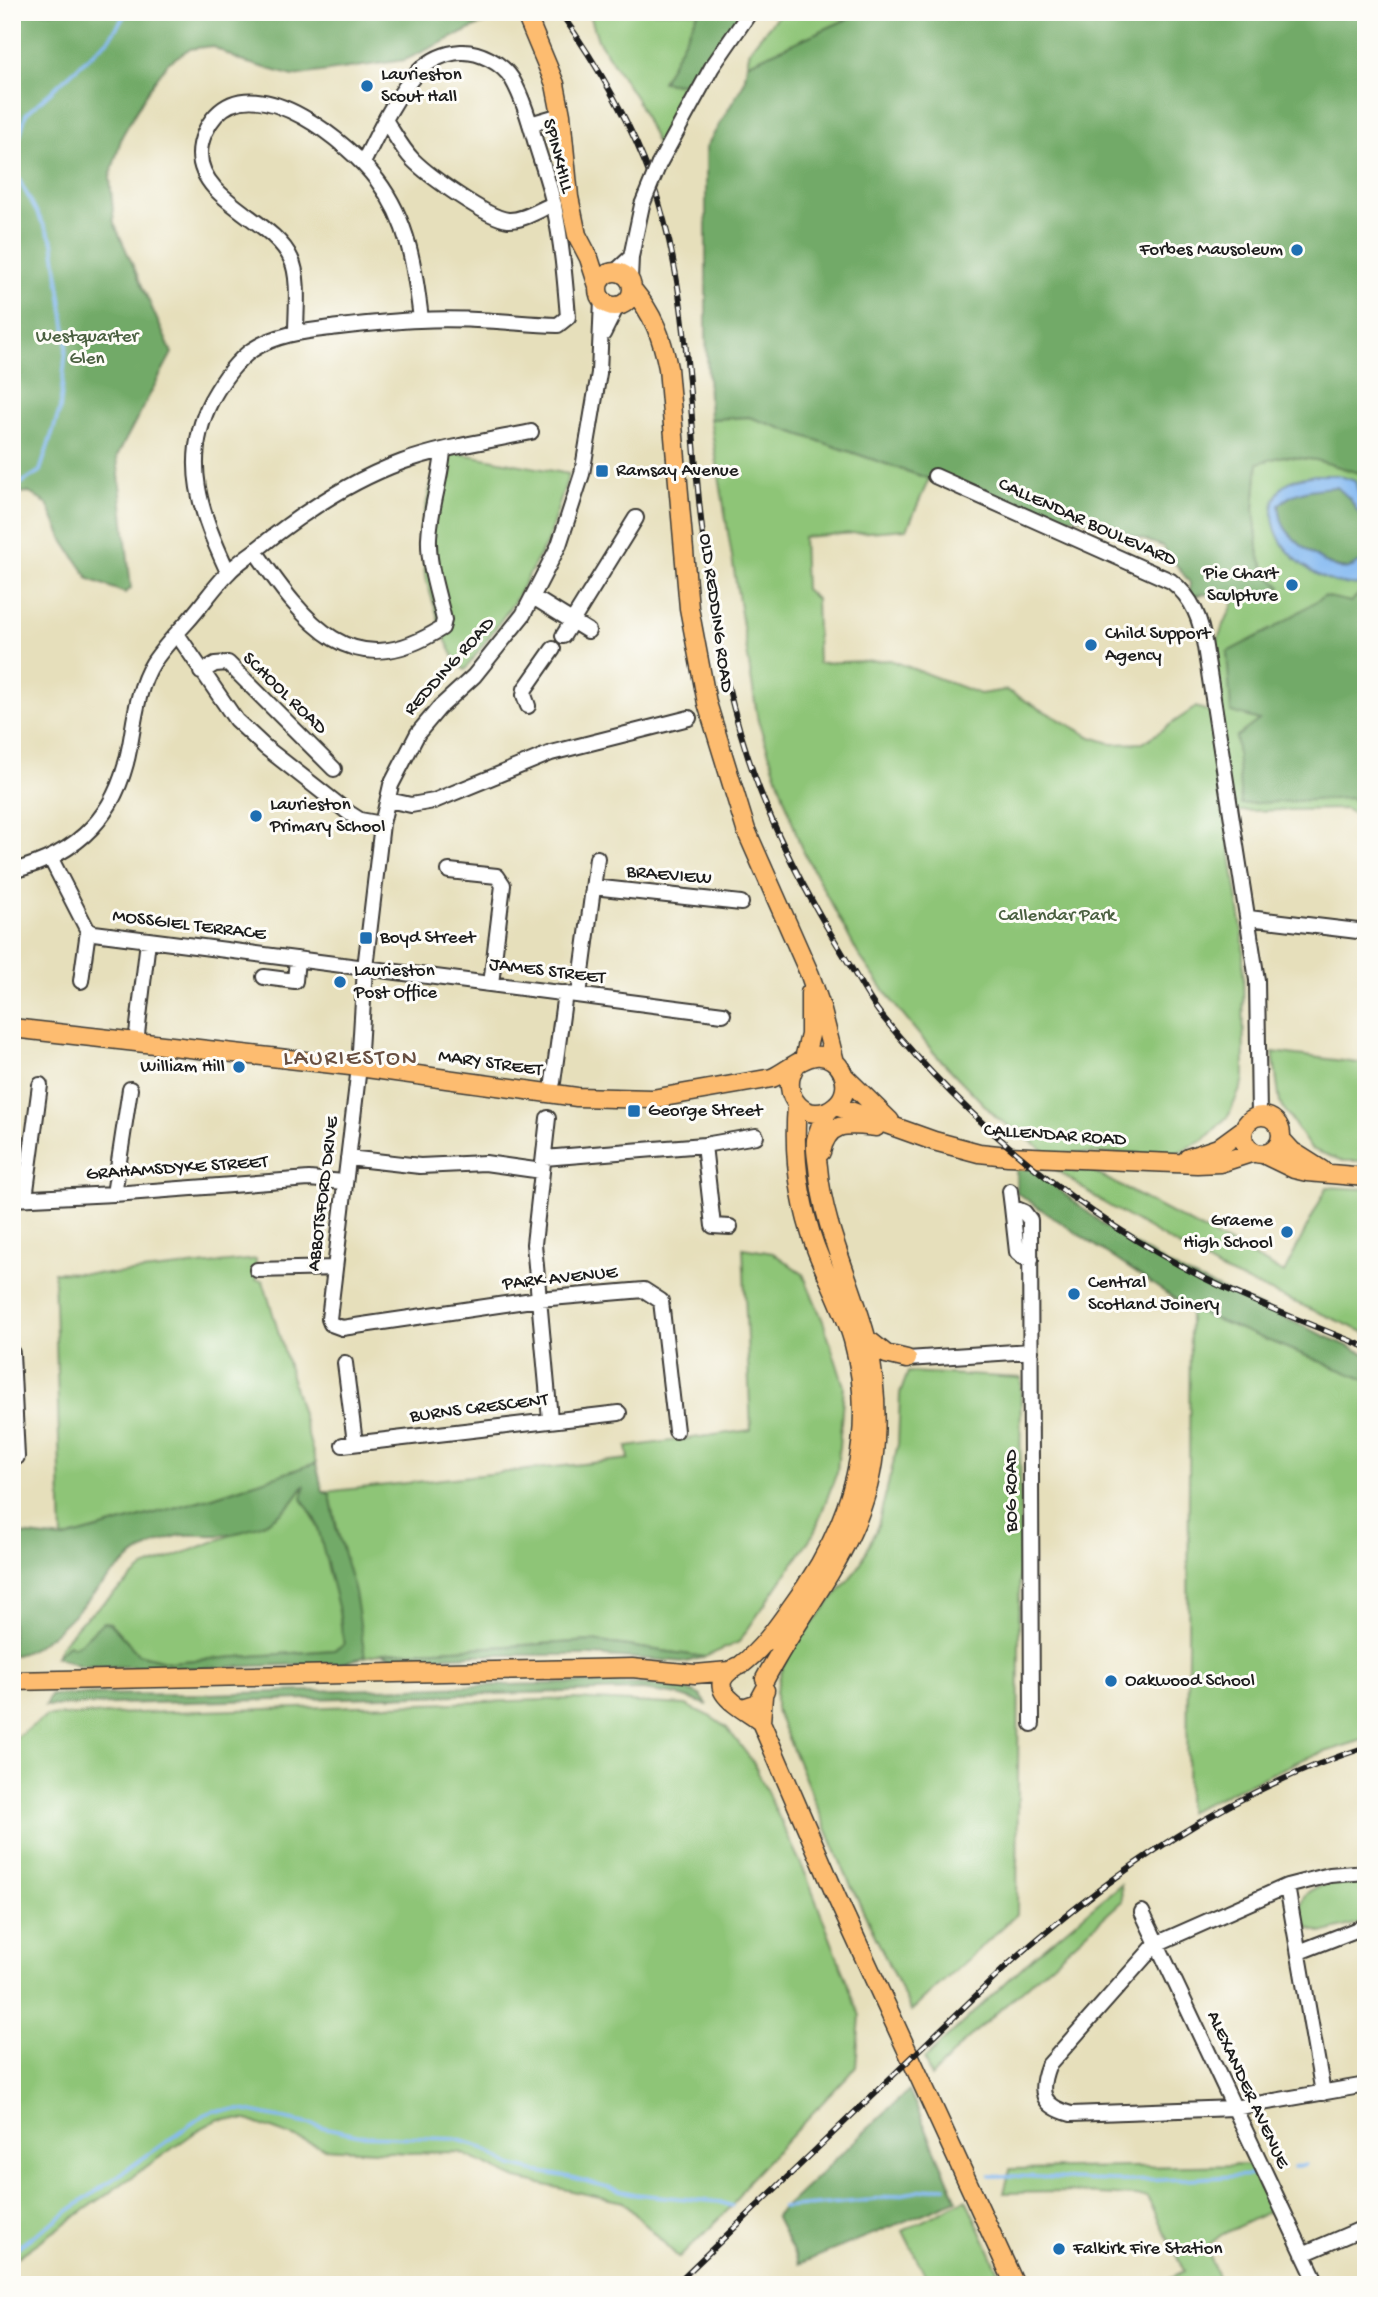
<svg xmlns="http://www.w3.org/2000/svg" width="1378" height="2297" font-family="'Gochi Hand',sans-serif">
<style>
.green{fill:#8ec577;stroke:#55704a;stroke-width:2}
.forest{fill:#72aa68;stroke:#476342;stroke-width:2}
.water{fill:#82b8f1;stroke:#4f6a86;stroke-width:2}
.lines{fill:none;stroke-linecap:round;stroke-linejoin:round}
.stream{stroke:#82b8f1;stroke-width:3.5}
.minor-casing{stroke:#3a3934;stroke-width:18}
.major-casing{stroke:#3a3934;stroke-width:21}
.minor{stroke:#fff;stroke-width:14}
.major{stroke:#fdbc70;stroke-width:18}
.rail-casing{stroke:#1c1c1c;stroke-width:6}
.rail{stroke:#fdfcf7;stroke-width:3.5;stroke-dasharray:10;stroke-linecap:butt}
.minor-bridge-casing{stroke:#3a3934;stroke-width:18;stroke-linecap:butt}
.minor-bridge{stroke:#fff;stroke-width:14}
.poi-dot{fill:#1f6fb2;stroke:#fdfcf7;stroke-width:2.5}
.labels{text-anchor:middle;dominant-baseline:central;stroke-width:6;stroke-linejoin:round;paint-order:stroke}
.poi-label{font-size:19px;fill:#1c1c1c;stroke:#fdfcf7;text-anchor:start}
.street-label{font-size:19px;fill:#1c1c1c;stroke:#fdfcf7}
.park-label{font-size:19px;fill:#4a6040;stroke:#fdfcf7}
.quarter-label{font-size:23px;letter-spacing:2px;fill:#684f41;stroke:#fdfcf7}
</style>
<rect width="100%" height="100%" fill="#fdfcf7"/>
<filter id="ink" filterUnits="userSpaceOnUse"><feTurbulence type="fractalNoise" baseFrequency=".0143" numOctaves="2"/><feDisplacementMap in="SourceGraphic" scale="14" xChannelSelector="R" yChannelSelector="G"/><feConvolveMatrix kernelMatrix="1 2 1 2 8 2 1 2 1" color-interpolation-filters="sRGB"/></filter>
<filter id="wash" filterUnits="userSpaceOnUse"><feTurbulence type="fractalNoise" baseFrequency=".00686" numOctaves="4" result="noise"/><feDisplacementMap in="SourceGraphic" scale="28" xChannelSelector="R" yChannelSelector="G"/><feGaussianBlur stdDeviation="1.57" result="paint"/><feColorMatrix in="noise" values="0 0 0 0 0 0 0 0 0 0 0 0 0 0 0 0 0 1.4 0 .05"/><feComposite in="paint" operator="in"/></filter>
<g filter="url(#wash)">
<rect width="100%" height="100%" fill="#e6dfbb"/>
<!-- green -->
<path class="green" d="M 589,12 L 699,12 L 663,82 L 679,84 L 694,82 L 658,147 L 637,100 L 598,40 Z
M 781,12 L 863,12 L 747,64 L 750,49 Z
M 749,417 L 929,479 L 907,529 L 803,537 L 805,589 L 816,599 L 818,663 L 890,660 L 980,694 L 1006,690 L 1091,737 L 1113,744 L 1143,743 L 1196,707 L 1208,711 L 1221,703 C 1218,686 1212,666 1215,648 C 1217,636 1233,607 1238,593 L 1271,594 L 1270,577 L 1259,557 L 1254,509 L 1258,463 L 1283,456 L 1316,460 L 1366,475 L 1366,821 L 1345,809 L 1243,811 L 1225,815 L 1243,936 L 1244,1080 L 1229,1115 L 1204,1140 L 1175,1154 L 1048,1153 L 997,1118 L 935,1054 L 897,1008 L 858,954 L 801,847 L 758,721 L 710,419 Z
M 452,452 L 569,474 L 547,542 L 514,602 L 465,670 L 458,665 L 444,637 L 425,576 L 421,527 L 435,469 Z
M 1273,1052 L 1366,1064 L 1366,1161 L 1343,1161 L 1311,1149 L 1280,1103 Z
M 1054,1168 L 1092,1171 L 1284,1273 L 1327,1187 L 1366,1189 L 1366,1333 L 1220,1270 L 1104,1203 Z
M 743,1248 L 773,1253 L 803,1274 L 823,1321 L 844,1386 L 837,1472 L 814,1533 L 739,1642 L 705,1657 L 593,1641 L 382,1653 L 365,1657 L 330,1495 L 323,1492 L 629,1459 L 627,1447 L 751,1430 Z
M 256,1259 L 256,1280 L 263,1281 C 282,1341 298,1402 316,1463 L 213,1497 L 62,1539 L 54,1272 L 113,1274 Z
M 1190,1309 L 1366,1380 L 1366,1739 L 1306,1758 L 1187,1812 Z
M 908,1372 L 1021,1378 L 1017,1914 L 911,2011 L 845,1873 L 776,1710 L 776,1691 L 783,1665 L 796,1643 L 859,1567 L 878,1525 L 898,1444 L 900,1394 Z
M 306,1483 L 303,1499 C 330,1540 337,1596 344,1645 L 334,1650 L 169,1662 L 138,1654 L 110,1623 L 103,1622 L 81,1643 L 73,1647 L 69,1644 L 56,1657 L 61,1645 L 81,1622 L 144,1568 L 266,1522 Z
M 574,1699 L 686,1705 L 711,1717 L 727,1728 L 753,1762 L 806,1875 L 860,2016 L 856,2067 L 748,2181 L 732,2206 L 679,2258 L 623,2202 L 517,2179 L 459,2152 L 409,2153 L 323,2148 L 247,2120 L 219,2119 L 200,2129 L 12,2261 L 12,1740 L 47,1716 Z
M 1353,1879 L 1366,1879 L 1366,1921 L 1322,1933 L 1306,1927 C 1288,1886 1323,1885 1353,1879 Z
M 1121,1884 L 1122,1901 L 965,2041 L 931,2077 L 924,2059 L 1033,1957 Z
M 1249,2165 L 1272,2210 L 1221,2235 L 1209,2245 L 1210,2259 L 1222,2285 L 1156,2285 L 1184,2271 L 1147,2197 L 1066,2192 L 1004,2193 L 1010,2169 Z
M 966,2199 L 1005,2285 L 930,2285 L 903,2231 Z"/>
<!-- forest -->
<path class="forest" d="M 12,12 L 507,12 L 405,60 L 293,76 L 241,61 L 212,46 L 189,49 L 168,63 L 150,87 L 122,136 L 110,177 L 114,223 L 172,353 L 117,456 L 131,588 L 125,593 L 89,579 L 64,542 L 47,504 L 28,492 L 12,494 Z
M 699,12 L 741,12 L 694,82 L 679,84 L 662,82 Z
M 863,12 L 1366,12 L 1366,475 L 1316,460 L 1283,456 L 1258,463 L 1254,509 L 1259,557 L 1270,577 L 1281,587 L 1271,594 L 1239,593 L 1230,597 L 1203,594 L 1190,597 L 1190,583 L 1162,546 L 1078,517 L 1053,521 L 749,417 L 710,419 L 706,334 L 706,147 L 744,83 L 747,64 Z
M 1337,487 L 1350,499 L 1360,515 L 1366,518 L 1366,558 C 1362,560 1357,566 1352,567 C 1333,575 1293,542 1284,526 C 1281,521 1280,511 1279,505 C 1293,490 1317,488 1337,487 Z
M 1366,586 L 1366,812 L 1351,798 L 1241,804 L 1236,737 L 1259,720 L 1231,712 L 1227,652 L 1274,628 L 1324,596 L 1351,602 Z
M 1016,1166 L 1029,1166 L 1109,1229 L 1181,1272 L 1366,1354 L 1366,1380 L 1190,1309 L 1017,1193 Z
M 316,1463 L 323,1492 L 330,1494 L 336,1527 L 355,1592 L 365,1657 L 341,1663 L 202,1668 L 81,1666 L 56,1657 L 69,1644 L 73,1647 L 81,1643 L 103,1622 L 110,1623 L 138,1654 L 169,1662 L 334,1650 L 344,1645 L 339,1611 L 316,1520 L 302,1499 L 305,1485 C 300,1491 295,1500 289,1506 C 272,1522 245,1534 222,1535 C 209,1536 196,1534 184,1535 C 172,1536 155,1544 144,1550 C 99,1575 61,1646 12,1656 L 12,1533 L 62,1539 L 213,1497 Z
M 593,1641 L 705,1657 L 686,1662 L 591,1655 L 475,1655 L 395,1659 L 382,1653 Z
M 575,1683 C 603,1684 680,1681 701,1696 C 704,1699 705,1702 708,1705 L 678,1695 L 642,1690 L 45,1706 L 50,1695 L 206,1694 Z
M 909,2090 L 957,2200 L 799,2264 L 775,2216 Z"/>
<!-- water -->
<path class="water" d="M 1314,475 L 1337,475 L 1355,481 L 1366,518 L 1360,515 L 1350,499 L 1337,487 C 1317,488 1293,490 1279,505 C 1280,511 1281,521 1284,526 C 1291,540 1326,567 1341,569 C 1351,570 1358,563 1366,558 L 1366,568 L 1363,572 L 1361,585 C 1335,588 1305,571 1288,551 C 1270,531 1264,494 1293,480 C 1299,478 1307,477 1314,475 Z"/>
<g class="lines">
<!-- stream -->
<path class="stream" d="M 12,162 L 26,114 L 109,39 L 127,12
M 12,167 L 53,242 L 67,339 L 60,409 L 40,471 L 12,489
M 1294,2167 L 1306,2164
M 990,2176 C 1032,2174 1074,2181 1116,2181 C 1161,2181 1207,2178 1252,2175
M 782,2208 L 873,2200 L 945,2186
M 12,2251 L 204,2115 L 213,2111 L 242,2110 L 365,2136 L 455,2139 L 479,2146 L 512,2166 L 533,2171 L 570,2177 L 634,2194 L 720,2202 L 732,2206"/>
</g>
</g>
<g filter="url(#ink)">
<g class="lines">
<defs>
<path id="minor" d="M 385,120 C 394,133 402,149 413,160 C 428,175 487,218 508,220 C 523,221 540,209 554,204
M 530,124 L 561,115
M 659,164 L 712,67 L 750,12
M 616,271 L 631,257
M 630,279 L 631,257 L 642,205
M 602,299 L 599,373 L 582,474 L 559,545 L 523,615 L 474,676 L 439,708 L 418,733 L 391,785 L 382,824 L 365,968 L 359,1067 L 329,1319 L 331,1324 L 342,1328 L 539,1299 L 644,1290 L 661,1301 L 676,1431
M 296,332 C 296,312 300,276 291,259 C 274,220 200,201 200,154 C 200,140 207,125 216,115 C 259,69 350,144 377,180 C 409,222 415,269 421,319
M 603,334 L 617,306
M 935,476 L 1171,581 C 1193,598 1201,620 1205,647 L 1257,980 L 1259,1116
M 255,551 C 305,622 350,687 442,628 L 444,620 C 438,593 428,566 429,538 C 430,509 441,480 443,451
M 228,572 C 201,514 180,461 212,399 C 222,381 235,362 252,350 C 278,333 309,331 339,327 C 366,324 393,321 419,320 C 465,317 512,323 558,325 L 568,317 C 565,280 562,243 554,206 C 550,185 542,164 536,144 C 530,123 523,98 512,79 C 502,63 479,51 461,52 C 445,53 430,60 418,72 C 396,94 377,135 363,163
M 533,597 L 588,631
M 177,634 L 236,720 L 265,747 L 349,813 L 360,820 L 382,824
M 563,636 L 636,518
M 201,672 L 215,664 L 228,663 L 334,769
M 528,706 L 524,695 L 525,689 L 553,649
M 388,800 L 411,805 L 434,801 L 551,753 L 689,718
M 51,859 L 88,931 L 94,933 L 723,1014
M 12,871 C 80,854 118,814 130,745 C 135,717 138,687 153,663 C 162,649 175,635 187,622 C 201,607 213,588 228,573 C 236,564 247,557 256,550 C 299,515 350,481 402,462 C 443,447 488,441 531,432
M 449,871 L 497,876 L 503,885 L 491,984
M 593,887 L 741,903
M 1249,918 L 1366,932
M 264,977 L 295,981 L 297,959
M 81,981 L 88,931
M 579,995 L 597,858
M 137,1034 L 148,941
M 553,1082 L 565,993
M 548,1118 L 534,1244 L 550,1419
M 704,1145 L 713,1226 L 730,1227
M 348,1158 L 420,1166 L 485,1163 L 542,1171
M 544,1158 L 704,1145 L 756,1136
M 1010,1191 L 1012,1207 L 1024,1212 L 1030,1220 L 1032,1724
M 114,1194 L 130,1089
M 25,1198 L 40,1085
M 12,1199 L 114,1194 L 309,1179 L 344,1182
M 1012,1207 L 1017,1252 L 1023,1257 L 1031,1259
M 257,1270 L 335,1268
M 12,1353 L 17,1457
M 907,1359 L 1031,1351
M 345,1363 L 355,1443
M 343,1445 L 619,1413
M 1366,1872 L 1330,1875 L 1287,1886 L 1156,1944 L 1048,2066 C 1038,2093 1042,2106 1071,2114 L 1234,2108 L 1366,2085
M 1287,1886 L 1323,2093
M 1142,1912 L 1318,2285
M 1299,1952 L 1366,1926
M 1303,2254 L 1366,2227"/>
<path id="major" d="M 525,12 L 555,84 L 561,115 L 569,197 L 577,235 L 589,258 L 598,286
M598 289a17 17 0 1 1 34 0a17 17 0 1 1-34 0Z
M 633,290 C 653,314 662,337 668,368 L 689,608 L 707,703 L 746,830 L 810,975 L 821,1007 L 835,1062
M 12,1028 L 359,1067 L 577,1097 L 652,1099 L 772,1078 C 786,1072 800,1058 815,1056 C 841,1053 856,1088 836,1105 C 809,1129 776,1095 796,1065
M 804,1059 L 810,1035 L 810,993
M 845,1077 L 890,1121
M 836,1106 L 934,1141 L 979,1153 L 1008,1156 L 1197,1164 L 1220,1163 L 1254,1152
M1243 1135a19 19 0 1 1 38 0a19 19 0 1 1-38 0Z
M 1281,1139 L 1292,1151 L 1322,1170
M 821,1152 C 828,1120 849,1124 876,1127
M 1263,1154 L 1294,1169 L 1307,1172 L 1366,1177
M 1188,1158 L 1218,1148 L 1244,1129
M 866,1338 L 886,1354 L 907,1359
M 741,1665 C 761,1650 776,1629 790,1609 C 850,1529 880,1439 853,1340 C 844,1308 827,1278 815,1246 C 799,1201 793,1153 797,1105
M 736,1667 C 698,1689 745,1709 761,1722
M 765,1679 C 807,1599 870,1537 875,1441 C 877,1405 875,1376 867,1341 C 852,1282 823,1228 818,1167 C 817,1158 815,1149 816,1140 C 818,1130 823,1120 828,1111
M 12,1681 L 632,1668 L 695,1674 L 729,1671
M 763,1696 L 761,1722 L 836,1896 L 1015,2285
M 743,1708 L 758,1703 L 765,1690"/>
</defs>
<!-- minor casing -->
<use href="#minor" class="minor-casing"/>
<!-- major casing -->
<use href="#major" class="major-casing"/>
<!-- minor -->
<use href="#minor" class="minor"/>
<!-- major -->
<use href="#major" class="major"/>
<defs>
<path id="rail" d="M 560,12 C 597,64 630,121 652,181 C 691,292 688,412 702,528 C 710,603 724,684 748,757 C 771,828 807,896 846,959 C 858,978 868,999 882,1016 C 969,1123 1081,1216 1204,1278 C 1256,1304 1312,1325 1366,1347
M 675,2285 L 1011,1962 C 1118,1868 1228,1792 1366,1747"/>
</defs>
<!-- rail casing -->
<use href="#rail" class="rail-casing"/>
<!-- rail -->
<use href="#rail" class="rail"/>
<defs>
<path id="minor-bridge" d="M 642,205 L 659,164"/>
</defs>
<!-- minor-bridge casing -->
<use href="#minor-bridge" class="minor-bridge-casing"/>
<!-- minor-bridge -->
<use href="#minor-bridge" class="minor-bridge"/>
</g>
</g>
<!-- markers -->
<g class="poi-dot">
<circle cx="367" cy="86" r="7"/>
<circle cx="1297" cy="250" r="7"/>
<rect x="595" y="464" width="14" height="14" rx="3.5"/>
<circle cx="1292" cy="585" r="7"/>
<circle cx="1091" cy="645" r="7"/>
<circle cx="256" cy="816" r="7"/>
<rect x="359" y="931" width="14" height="14" rx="3.5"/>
<circle cx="340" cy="982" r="7"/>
<circle cx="239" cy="1067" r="7"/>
<rect x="627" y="1104" width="14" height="14" rx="3.5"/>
<circle cx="1287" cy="1232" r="7"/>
<circle cx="1074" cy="1294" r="7"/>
<circle cx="1111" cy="1681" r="7"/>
<circle cx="1059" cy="2249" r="7"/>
</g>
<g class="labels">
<!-- poi labels -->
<g class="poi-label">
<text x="381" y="75">Laurieston<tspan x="381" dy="22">Scout Hall</tspan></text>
<text x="1283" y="250" text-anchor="end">Forbes Mausoleum</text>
<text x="616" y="471">Ramsay Avenue</text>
<text x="1278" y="574" text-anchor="end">Pie Chart<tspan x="1278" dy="22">Sculpture</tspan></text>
<text x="1105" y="634">Child Support<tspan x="1105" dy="22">Agency</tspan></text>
<text x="270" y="805">Laurieston<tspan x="270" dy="22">Primary School</tspan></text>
<text x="380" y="938">Boyd Street</text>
<text x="354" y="971">Laurieston<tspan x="354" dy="22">Post Office</tspan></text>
<text x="225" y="1067" text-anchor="end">William Hill</text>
<text x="648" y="1111">George Street</text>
<text x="1273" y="1221" text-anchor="end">Graeme<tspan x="1273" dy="22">High School</tspan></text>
<text x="1088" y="1283">Central<tspan x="1088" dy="22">Scotland Joinery</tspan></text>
<text x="1125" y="1681">Oakwood School</text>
<text x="1073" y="2249">Falkirk Fire Station</text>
</g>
<!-- street labels -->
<g class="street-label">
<text transform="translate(557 156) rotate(75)">SPINKHILL</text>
<text transform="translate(1087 523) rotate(24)">CALLENDAR BOULEVARD</text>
<text transform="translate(715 613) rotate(82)">OLD REDDING ROAD</text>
<text transform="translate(450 667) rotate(-48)">REDDING ROAD</text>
<text transform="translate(284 694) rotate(44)">SCHOOL ROAD</text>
<text transform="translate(669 876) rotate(5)">BRAEVIEW</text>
<text transform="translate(189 926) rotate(7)">MOSSGIEL TERRACE</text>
<text transform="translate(547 972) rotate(7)">JAMES STREET</text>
<text transform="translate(490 1064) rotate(8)">MARY STREET</text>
<text transform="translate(1055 1136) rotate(4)">CALLENDAR ROAD</text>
<text transform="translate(177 1169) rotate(-4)">GRAHAMSDYKE STREET</text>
<text transform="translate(324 1194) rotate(-83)">ABBOTSFORD DRIVE</text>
<text transform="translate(560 1279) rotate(-6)">PARK AVENUE</text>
<text transform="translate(479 1409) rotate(-7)">BURNS CRESCENT</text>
<text transform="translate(1012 1491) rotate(-90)">BOG ROAD</text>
<text transform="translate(1247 2090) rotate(65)">ALEXANDER AVENUE</text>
</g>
<!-- park labels -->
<g class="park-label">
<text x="87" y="337">Westquarter<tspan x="87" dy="22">Glen</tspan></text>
<text x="1057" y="916">Callendar Park</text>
</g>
<!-- quarter labels -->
<g class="quarter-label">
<text x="351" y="1059">LAURIESTON</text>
</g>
</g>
<!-- margin -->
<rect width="1378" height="2297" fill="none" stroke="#fdfcf7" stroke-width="42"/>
</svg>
